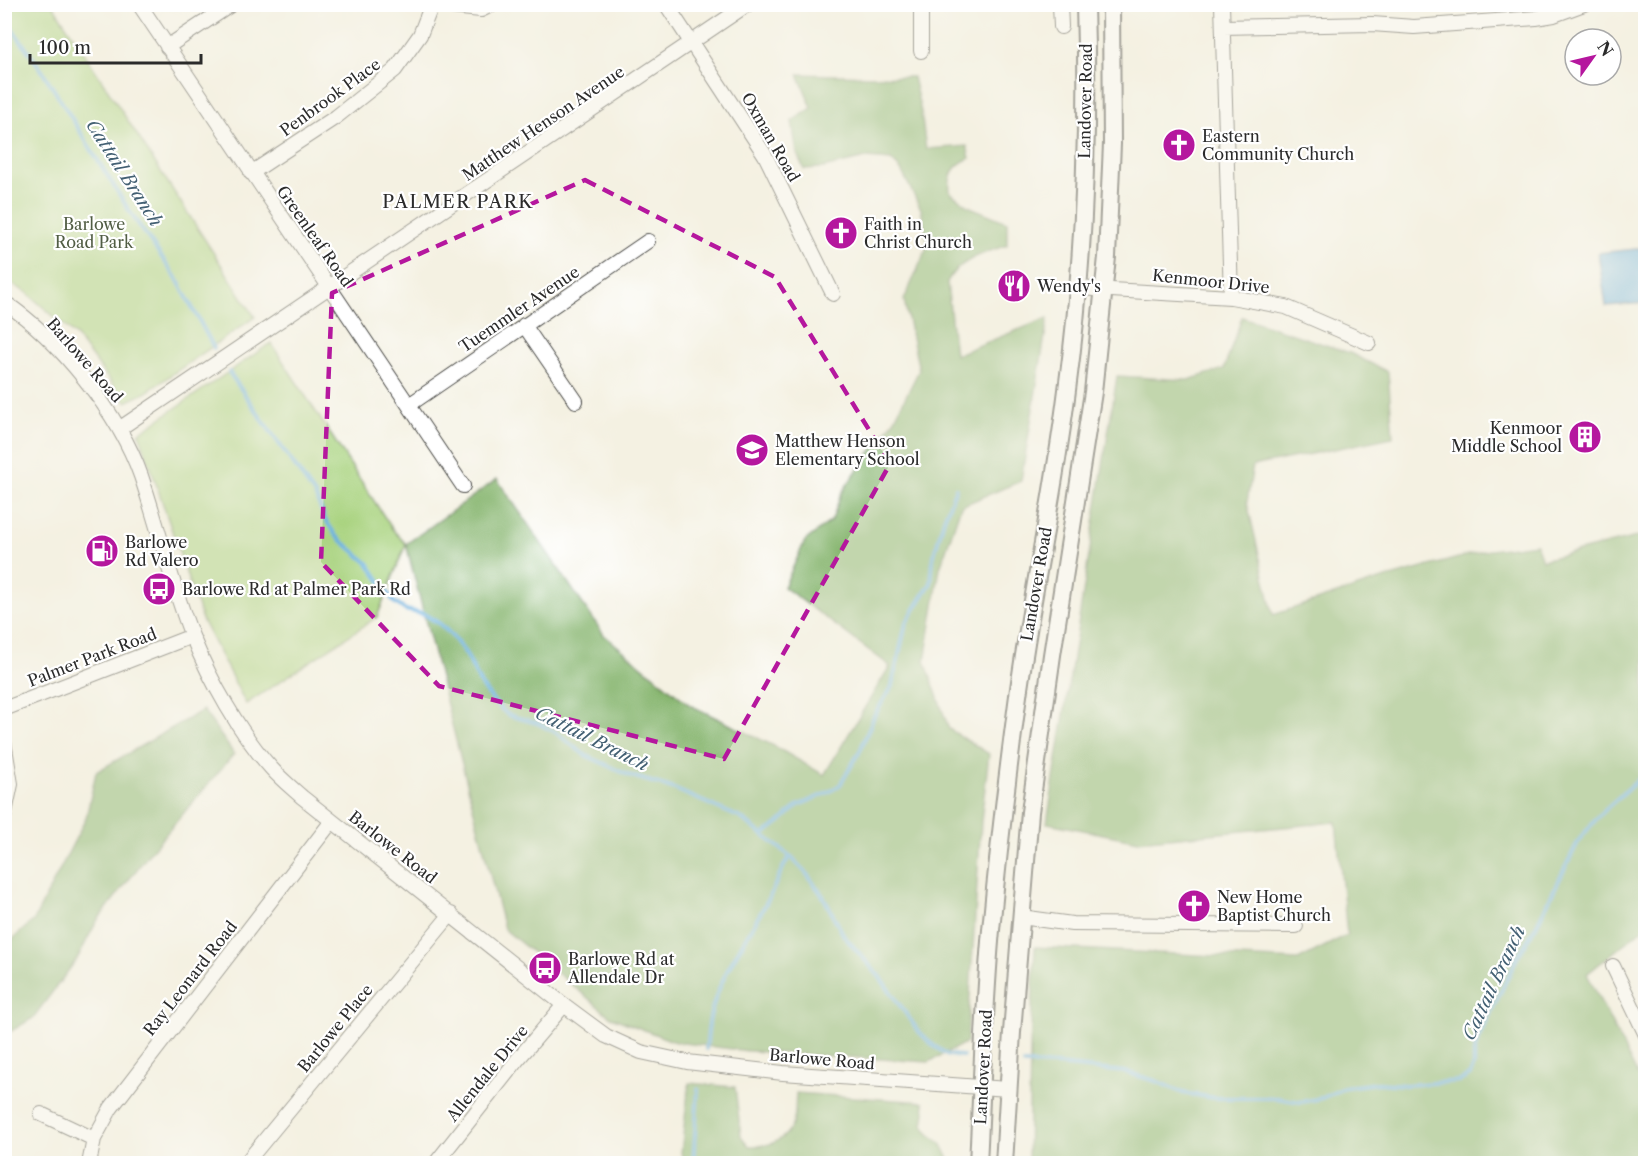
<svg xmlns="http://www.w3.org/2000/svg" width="1650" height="1168" font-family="'Libre Caslon Text',serif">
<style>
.green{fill:#a9d37f;stroke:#6a7f55;stroke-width:1.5}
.forest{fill:#86b56e;stroke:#58704c;stroke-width:1.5}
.water{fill:#66afde;stroke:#486d84;stroke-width:1.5}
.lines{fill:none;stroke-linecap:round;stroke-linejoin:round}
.stream{stroke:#66afde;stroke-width:4}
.minor-casing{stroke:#494946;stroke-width:16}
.major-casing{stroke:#494946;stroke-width:20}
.minor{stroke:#fff;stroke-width:14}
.major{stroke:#fff;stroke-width:16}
.marked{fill:none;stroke:#b5179e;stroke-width:4.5;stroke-dasharray:12 8;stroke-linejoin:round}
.labels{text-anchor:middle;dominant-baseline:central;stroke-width:4.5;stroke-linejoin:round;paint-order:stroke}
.street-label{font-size:16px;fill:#2b2b2b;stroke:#fff}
.poi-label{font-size:16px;fill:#2b2b2b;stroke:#fff;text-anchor:start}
.park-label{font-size:16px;fill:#515d44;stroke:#fff}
.water-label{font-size:18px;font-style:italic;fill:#436073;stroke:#fff}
.neighbourhood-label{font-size:18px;letter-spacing:1.5px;fill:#2b2b2b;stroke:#fff}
</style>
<rect width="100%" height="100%" fill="#fff"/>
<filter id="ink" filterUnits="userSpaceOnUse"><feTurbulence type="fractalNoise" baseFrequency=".0167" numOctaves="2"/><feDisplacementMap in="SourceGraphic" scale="12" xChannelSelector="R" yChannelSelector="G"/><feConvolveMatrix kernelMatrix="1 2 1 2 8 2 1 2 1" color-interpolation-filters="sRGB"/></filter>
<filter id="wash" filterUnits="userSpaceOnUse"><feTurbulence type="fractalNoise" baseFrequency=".008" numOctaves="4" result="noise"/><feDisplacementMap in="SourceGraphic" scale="24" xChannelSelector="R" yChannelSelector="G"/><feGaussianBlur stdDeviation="1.35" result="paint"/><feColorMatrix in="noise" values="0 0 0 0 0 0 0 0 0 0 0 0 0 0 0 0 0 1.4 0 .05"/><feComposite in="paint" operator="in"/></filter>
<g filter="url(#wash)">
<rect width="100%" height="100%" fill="#f4f1e2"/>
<!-- green -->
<path class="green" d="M 5,4 L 53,5 L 255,317 L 145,393 L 126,402 L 76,336 L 26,292 L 5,280 Z
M 271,343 L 393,530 L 406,544 L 377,617 L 246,704 L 202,620 L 139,433 Z"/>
<!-- forest -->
<path class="forest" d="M 798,74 L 913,77 L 921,112 L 926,149 L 967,146 L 970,158 C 954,165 948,174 950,192 L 968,206 L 1007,222 L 1007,245 C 985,253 958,260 947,282 L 955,355 L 1048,318 L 1021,481 L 961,506 L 940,568 L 925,661 L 949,729 L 989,754 L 981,822 L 967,1042 L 929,1062 L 748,1051 L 675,1042 L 611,1017 L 504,929 L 406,544 L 497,479 L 604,635 L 690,705 L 774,746 L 824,775 L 890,666 L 784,587 L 805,541 L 832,520 L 841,494 L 860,466 L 893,422 L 919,370 L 904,300 L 928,245 L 921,209 L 901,170 L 891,160 L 866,158 L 823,168 L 804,169 L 797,154 L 792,121 L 812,108 Z
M 1242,317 L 1350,353 L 1388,372 L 1393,437 L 1253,466 L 1247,502 L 1273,615 L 1376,581 L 1483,551 L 1536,544 L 1542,560 L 1645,535 L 1645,927 L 1587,974 L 1645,1090 L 1645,1163 L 1028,1163 L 1030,1049 L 1035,947 L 1298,960 L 1347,935 L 1336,822 L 1138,841 L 1047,823 L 1117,376 L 1188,380 L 1224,369 Z
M 203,710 L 234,754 L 148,855 L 97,921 L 77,959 L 33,1018 L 5,1035 L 5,946 L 34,920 L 86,818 L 96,772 Z
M 689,1083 L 735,1087 L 741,1136 L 749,1146 C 768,1147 785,1142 793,1123 C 796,1115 795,1102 796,1093 L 924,1102 L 925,1113 L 923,1125 L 929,1134 L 941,1143 L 951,1163 L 687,1163 L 681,1153 Z"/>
<!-- water -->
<path class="water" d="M 1645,248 L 1645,303 L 1606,306 L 1598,253 Z"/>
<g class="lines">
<!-- stream -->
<path class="stream" d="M 4,17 L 43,72 L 132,215 L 177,279 L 214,348
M 229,372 L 315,495 L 325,519 L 336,536 L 368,563 L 394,602 L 405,610 L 424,614 L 440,624 L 453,637 L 466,654 L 481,685 L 495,703 L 508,715 L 537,723 L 555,732 L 585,755 L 605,764 L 628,775 L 672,788 L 741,818 L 790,856 L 806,873 L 823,896 L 844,936 L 879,976 L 919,1032 L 934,1046 L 948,1055 L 963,1056
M 763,835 L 780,822 L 797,806 L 827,793 L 840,785 L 860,751 L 874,716 L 892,686 L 906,623 L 931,583 L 933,559 L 944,519 L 956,488
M 706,1049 C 708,1037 708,1024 711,1013 C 721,973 746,940 765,905 C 775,888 779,872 790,856
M 1024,1064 L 1058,1065 L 1125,1072 L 1156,1081 L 1183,1093 L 1215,1098 L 1277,1098 L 1301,1102 L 1322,1098 L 1346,1087 L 1378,1083 L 1406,1085 L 1460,1081 L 1470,1075 L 1474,1065 L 1474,1051 L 1481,1033 L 1517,958 L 1536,926 L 1579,840 L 1602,812 L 1646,773
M 693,1164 L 698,1089"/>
</g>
</g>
<g filter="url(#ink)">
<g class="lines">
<defs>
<path id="minor" d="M 139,4 L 463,486
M 666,4 L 765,155 L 833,294
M 921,4 L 921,51
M 1060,4 L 1061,27
M 1222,4 L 1231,297
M 432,5 L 481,10 L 493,4
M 1223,27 L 1372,24 L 1414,27 L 1536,18 L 1554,15 L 1584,4
M 167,47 L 232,4
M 251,173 L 336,117 L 395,70 L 420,35 L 432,4
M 1077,288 L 1231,297 L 1286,307 L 1369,343
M 4,302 C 59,339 119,413 141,476 C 159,528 171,584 192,636 C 210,680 240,734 272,769 C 281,779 292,788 302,797 L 564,1005 L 606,1036 L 641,1052 L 687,1062 L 783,1073 L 1008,1089
M 524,325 L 576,401
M 409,405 L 648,241
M 119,429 L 748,4
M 4,709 L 192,636
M 4,742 L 11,784 L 4,817
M 1021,917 L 1072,924 L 1296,926
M 1613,966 L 1646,1035
M 41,1114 L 94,1139
M 89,1164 L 94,1139 L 111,1108 L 332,821
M 245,1164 L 451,914
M 435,1164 L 518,1059 L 564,1005"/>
<path id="major" d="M 978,1164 C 982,1086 984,1007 991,930 C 998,854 1007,778 1017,703 C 1031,598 1054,495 1067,390 C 1084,263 1089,133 1085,4
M 1004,1164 L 1012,1032 L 1030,812 L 1052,655 L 1093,392 L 1107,257 L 1112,144 L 1111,4"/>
</defs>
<!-- minor casing -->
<use href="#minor" class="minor-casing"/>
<!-- major casing -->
<use href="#major" class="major-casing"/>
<!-- minor -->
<use href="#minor" class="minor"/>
<!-- major -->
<use href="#major" class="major"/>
</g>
</g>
<!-- marked area -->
<path d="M0 0H1650V1168H0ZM 585,180 L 775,277 L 890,464 L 724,759 L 439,686 L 321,562 L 332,293 Z" fill="#f4f1e2" fill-opacity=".55" fill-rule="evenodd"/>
<path class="marked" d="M 585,180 L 775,277 L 890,464 L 724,759 L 439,686 L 321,562 L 332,293 Z"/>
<!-- icons -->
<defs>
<symbol id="church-disc" viewBox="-11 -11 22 22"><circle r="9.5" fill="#b5179e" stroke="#fff"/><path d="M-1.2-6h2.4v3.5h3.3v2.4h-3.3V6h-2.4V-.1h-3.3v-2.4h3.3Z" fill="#fff"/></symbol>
<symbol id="restaurant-disc" viewBox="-11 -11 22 22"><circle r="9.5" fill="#b5179e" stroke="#fff"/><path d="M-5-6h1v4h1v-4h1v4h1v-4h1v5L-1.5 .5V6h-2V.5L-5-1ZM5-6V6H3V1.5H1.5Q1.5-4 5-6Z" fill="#fff"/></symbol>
<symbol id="building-disc" viewBox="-11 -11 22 22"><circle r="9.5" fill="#b5179e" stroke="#fff"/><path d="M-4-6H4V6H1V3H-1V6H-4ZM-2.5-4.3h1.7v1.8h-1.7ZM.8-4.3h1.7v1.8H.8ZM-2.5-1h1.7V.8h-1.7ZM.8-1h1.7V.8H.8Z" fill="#fff"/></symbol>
<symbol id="school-disc" viewBox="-11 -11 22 22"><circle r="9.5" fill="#b5179e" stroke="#fff"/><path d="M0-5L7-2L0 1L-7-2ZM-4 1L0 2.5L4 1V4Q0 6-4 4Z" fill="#fff"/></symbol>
<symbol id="fuel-disc" viewBox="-11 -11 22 22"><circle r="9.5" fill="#b5179e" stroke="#fff"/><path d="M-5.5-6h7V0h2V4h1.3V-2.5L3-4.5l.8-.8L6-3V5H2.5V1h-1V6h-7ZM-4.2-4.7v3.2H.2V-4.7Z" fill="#fff"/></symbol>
<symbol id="bus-disc" viewBox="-11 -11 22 22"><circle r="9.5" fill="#b5179e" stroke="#fff"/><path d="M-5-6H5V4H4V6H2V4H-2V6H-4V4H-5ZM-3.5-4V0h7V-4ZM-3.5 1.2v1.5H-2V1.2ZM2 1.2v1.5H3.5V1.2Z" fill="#fff"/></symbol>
</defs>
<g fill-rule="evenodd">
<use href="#church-disc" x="1160" y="126" width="38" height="38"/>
<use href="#church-disc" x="822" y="214" width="38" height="38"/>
<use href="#restaurant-disc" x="995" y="267" width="38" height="38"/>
<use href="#building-disc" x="1566" y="418" width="38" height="38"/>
<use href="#school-disc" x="733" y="431" width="38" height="38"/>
<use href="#fuel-disc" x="83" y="532" width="38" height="38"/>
<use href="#bus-disc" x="140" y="570" width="38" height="38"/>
<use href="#church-disc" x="1175" y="887" width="38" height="38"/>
<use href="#bus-disc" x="526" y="949" width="38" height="38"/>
</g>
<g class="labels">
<!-- street labels -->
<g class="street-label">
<text transform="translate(330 97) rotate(-36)">Penbrook Place</text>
<text transform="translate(1085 101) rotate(-89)">Landover Road</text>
<text transform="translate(543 123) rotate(-34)">Matthew Henson Avenue</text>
<text transform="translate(771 137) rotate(60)">Oxman Road</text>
<text transform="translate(315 236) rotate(55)">Greenleaf Road</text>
<text transform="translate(1211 281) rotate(6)">Kenmoor Drive</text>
<text transform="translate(519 309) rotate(-34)">Tuemmler Avenue</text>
<text transform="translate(85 360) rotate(49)">Barlowe Road</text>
<text transform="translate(1036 584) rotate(-80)">Landover Road</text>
<text transform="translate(92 657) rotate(-21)">Palmer Park Road</text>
<text transform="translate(393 847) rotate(38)">Barlowe Road</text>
<text transform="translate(190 978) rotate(-52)">Ray Leonard Road</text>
<text transform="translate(335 1028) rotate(-51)">Barlowe Place</text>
<text transform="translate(822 1059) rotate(5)">Barlowe Road</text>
<text transform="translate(983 1067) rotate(-87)">Landover Road</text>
<text transform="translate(487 1073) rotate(-51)">Allendale Drive</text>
</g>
<!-- poi labels -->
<g class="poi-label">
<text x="1202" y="136">Eastern<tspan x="1202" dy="18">Community Church</tspan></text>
<text x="864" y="224">Faith in<tspan x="864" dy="18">Christ Church</tspan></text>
<text x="1037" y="286">Wendy's</text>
<text x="1562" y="428" text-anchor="end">Kenmoor<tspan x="1562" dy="18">Middle School</tspan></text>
<text x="775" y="441">Matthew Henson<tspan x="775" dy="18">Elementary School</tspan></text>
<text x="125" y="542">Barlowe<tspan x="125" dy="18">Rd Valero</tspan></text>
<text x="182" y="589">Barlowe Rd at Palmer Park Rd</text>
<text x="1217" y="897">New Home<tspan x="1217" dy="18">Baptist Church</tspan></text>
<text x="568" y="959">Barlowe Rd at<tspan x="568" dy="18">Allendale Dr</tspan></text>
</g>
<!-- park labels -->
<g class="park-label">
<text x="94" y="224">Barlowe<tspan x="94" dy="18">Road Park</tspan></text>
</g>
<!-- water labels -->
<g class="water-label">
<text transform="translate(124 173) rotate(57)">Cattail Branch</text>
<text transform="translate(592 739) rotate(26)">Cattail Branch</text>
<text transform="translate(1494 983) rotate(-65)">Cattail Branch</text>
</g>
<!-- neighbourhood labels -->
<g class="neighbourhood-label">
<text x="458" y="202">PALMER PARK</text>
</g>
</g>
<!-- margin -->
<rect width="1650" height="1168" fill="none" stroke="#fff" stroke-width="24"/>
<!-- north arrow -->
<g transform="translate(1593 57) rotate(56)"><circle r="28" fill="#ffffff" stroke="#aaaaaa" stroke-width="1.5"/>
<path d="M0-4.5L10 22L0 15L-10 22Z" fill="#b5179e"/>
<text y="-9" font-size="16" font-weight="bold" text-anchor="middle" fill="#2b2b2b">N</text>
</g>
<!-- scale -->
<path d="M30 54v9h171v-9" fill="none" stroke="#2b2b2b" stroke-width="3"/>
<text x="39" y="54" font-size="18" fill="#2b2b2b" stroke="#ffffff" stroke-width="4.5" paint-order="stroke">100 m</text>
</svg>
